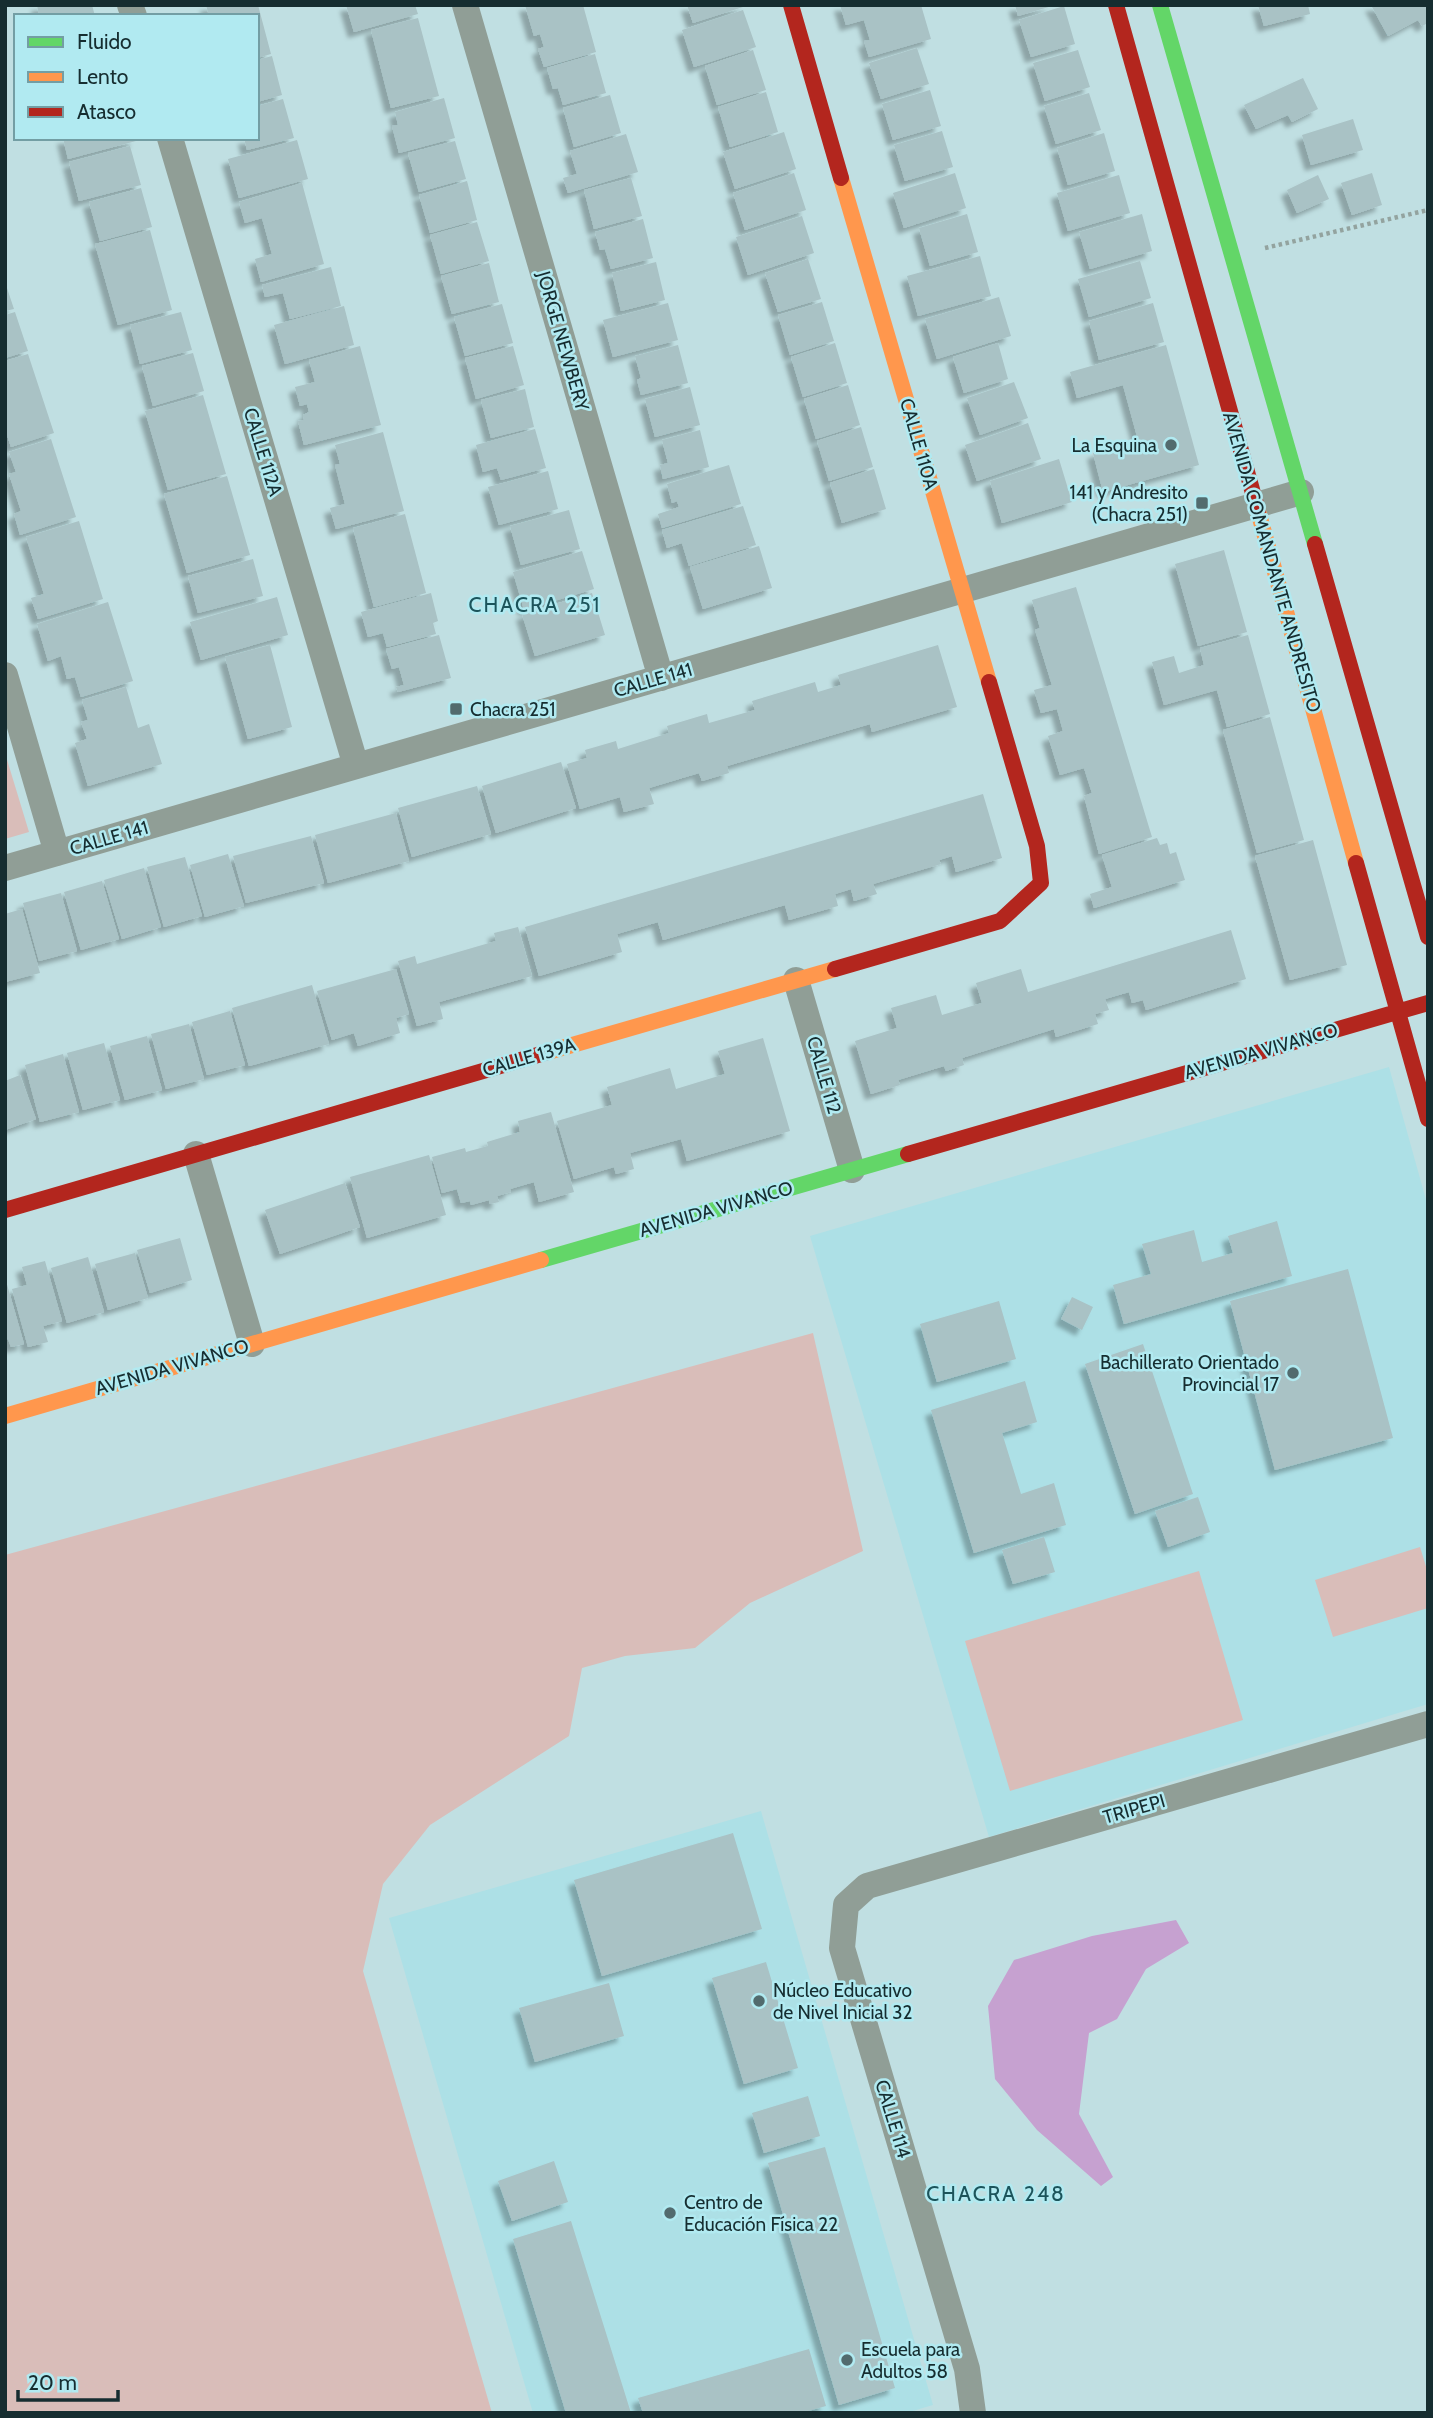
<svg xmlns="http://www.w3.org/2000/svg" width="1433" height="2418" font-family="Cabin,sans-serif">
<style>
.built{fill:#ade0e6}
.green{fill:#d9bdb9}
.water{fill:#c6a1d0}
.building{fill:#a9c2c5;filter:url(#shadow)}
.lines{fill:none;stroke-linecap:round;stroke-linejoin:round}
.path{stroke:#93a39f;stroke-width:4.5;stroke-dasharray:3.5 3.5;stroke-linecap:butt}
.street{stroke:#909e96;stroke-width:26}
.fast{stroke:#63d668;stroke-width:16}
.slow{stroke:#ff974d;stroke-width:16}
.jam{stroke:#b3261e;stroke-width:16}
.poi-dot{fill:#526b6e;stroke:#b1eaf1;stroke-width:2.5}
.labels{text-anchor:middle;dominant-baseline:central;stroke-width:5;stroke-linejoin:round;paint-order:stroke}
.street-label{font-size:19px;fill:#162d30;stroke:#b1eaf1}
.poi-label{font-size:19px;fill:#162d30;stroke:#b1eaf1;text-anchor:start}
.neighbourhood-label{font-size:21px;letter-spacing:2px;fill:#1c545b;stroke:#b1eaf1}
</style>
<defs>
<filter id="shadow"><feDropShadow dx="-6" dy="6" stdDeviation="2" flood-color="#0004"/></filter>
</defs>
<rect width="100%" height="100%" fill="#c0dfe2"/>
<!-- built -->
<path class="built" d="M 1389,1067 L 1428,1207 L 1428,1704 L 989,1837 L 810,1236 Z
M 761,1811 L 933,2405 L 906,2413 L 533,2413 L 389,1918 Z"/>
<!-- green -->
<path class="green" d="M 5,753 L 29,832 L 5,839 Z
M 813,1333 L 863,1551 L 750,1603 L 695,1648 L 625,1656 L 582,1668 L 569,1736 L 430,1825 L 383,1884 L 363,1971 L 492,2413 L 5,2413 L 5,1555 Z
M 1420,1547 L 1428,1573 L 1428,1608 L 1333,1637 L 1315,1580 Z
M 1199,1571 L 1243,1720 L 1010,1791 L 965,1641 Z"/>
<!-- water -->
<path class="water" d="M 1176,1920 L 1189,1943 L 1146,1969 L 1117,2019 L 1089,2033 L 1079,2114 L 1113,2177 L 1101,2186 L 1037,2130 L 995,2079 L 988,2006 L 1014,1960 L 1092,1936 Z"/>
<!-- building -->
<path class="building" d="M 37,5 L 92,5 L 95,16 L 39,16 Z
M 206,5 L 258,5 L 271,54 L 257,58 L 257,16 L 209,16 Z
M 346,5 L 415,5 L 418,14 L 354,32 Z
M 525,5 L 583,5 L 596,52 L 544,67 L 538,49 L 544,47 L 540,34 L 534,36 Z
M 687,5 L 746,5 L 746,6 L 693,23 Z
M 840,5 L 921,5 L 931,39 L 869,57 L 864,41 L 870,40 L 864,20 L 846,25 Z
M 1015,5 L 1052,5 L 1052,6 L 1018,16 Z
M 1258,5 L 1308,5 L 1310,14 L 1264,26 Z
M 1371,5 L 1428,5 L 1428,23 L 1422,26 L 1418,20 L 1388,36 Z
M 1064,6 L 1075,44 L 1031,57 L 1019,20 Z
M 743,10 L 756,47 L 694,67 L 682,30 Z
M 418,18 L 439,96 L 391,108 L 371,30 Z
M 917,48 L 929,84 L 881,99 L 869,63 Z
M 753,50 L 766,90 L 717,105 L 705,66 Z
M 1078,50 L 1090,87 L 1045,101 L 1033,63 Z
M 595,54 L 606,93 L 563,105 L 558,88 L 553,89 L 547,68 Z
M 272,56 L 282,95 L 257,102 L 257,60 Z
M 1303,78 L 1318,109 L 1292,122 L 1288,115 L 1256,129 L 1244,105 Z
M 930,90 L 941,126 L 893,140 L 882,104 Z
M 766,92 L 778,132 L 730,147 L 718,107 Z
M 1089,93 L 1101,130 L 1056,144 L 1044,106 Z
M 610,95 L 621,133 L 574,147 L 563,108 Z
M 444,98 L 455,138 L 399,153 L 392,126 L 398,125 L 395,112 Z
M 283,99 L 294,138 L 247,150 L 244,138 L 257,138 L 257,106 Z
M 1353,119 L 1363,150 L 1311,165 L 1302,135 Z
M 942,131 L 953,167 L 905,181 L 894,145 Z
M 784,132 L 796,169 L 735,189 L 723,152 Z
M 1104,133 L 1115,171 L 1068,185 L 1057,148 Z
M 626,134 L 638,172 L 568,193 L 563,178 L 577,174 L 570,151 Z
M 63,138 L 135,138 L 136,141 L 68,159 Z
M 297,140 L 308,179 L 239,198 L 228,159 Z
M 455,141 L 466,179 L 419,192 L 408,153 Z
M 130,146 L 141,185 L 79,201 L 69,162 Z
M 794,173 L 806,210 L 745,230 L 733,193 Z
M 955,173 L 966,208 L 904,228 L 893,193 Z
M 1372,173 L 1382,205 L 1352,215 L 1341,183 Z
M 1119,175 L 1130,213 L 1068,231 L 1057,193 Z
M 1318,175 L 1329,199 L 1297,213 L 1287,190 Z
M 631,178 L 642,216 L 594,229 L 584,190 Z
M 467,181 L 477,220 L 430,233 L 419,195 Z
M 302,183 L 324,264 L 261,282 L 255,259 L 272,254 L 262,218 L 245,223 L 239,202 Z
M 141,188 L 152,227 L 100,241 L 89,202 Z
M 967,214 L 978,252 L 930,266 L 919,228 Z
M 1142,214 L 1152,251 L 1090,269 L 1079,232 Z
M 802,216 L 814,253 L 748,275 L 736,237 Z
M 643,219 L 653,258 L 611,269 L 605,249 L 600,250 L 595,232 Z
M 477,222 L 489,261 L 441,274 L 430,235 Z
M 150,230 L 172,310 L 118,325 L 95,244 Z
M 980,256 L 991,296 L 918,316 L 907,276 Z
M 808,259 L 821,299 L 778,312 L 765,273 Z
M 1140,261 L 1151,298 L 1089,317 L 1078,279 Z
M 656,262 L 665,300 L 621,311 L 612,273 Z
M 489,263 L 499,302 L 452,314 L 441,276 Z
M 331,267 L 341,306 L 290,319 L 283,293 L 265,297 L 262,285 Z
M 5,282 L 14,309 L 5,311 Z
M 999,297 L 1011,336 L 937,359 L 925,319 Z
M 822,302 L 834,341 L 790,355 L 778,315 Z
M 668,303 L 678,340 L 613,357 L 603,320 Z
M 1153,303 L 1164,342 L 1099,360 L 1089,321 Z
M 502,304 L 513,343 L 465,356 L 454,317 Z
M 344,306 L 354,345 L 285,364 L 274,325 Z
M 15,312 L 28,351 L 5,358 L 5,315 Z
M 181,312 L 192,350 L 140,364 L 130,325 Z
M 835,343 L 847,383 L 803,397 L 791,357 Z
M 998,343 L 1008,379 L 964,393 L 953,357 Z
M 678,345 L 688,383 L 641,395 L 637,380 L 641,378 L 635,356 Z
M 1166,345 L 1199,465 L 1103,492 L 1093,453 L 1138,440 L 1123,385 L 1077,398 L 1070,372 Z
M 360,346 L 381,425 L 304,445 L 298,421 L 304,420 L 303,415 L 309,412 L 307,404 L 300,406 L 295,387 L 315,382 L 309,360 Z
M 513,346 L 524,385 L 476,399 L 465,358 Z
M 193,353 L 204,391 L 153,406 L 142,366 Z
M 28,354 L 54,433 L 11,447 L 5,429 L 5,361 Z
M 1014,382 L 1028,418 L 980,435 L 967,398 Z
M 848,385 L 860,425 L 816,439 L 804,399 Z
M 690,387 L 700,425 L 655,437 L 645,399 Z
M 525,389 L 534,427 L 491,438 L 481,400 Z
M 203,395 L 226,474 L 168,490 L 145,411 Z
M 1028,423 L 1041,459 L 977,481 L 965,445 Z
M 861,427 L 873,467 L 829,481 L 817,441 Z
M 535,429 L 546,468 L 501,480 L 497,468 L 483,472 L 476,445 Z
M 700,430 L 709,467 L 663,479 L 660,465 L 668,463 L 662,440 Z
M 383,432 L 404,511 L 336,529 L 330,508 L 345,504 L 335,465 L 340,464 L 335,445 Z
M 51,439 L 76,517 L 20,535 L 14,514 L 21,511 L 9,474 L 16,472 L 9,452 Z
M 1059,459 L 1072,502 L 1002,523 L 990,481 Z
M 729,465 L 741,504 L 662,528 L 658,514 L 679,507 L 677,501 L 672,503 L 667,484 Z
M 874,469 L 886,509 L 842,523 L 830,483 Z
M 548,471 L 558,509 L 499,525 L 488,487 Z
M 227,476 L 250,555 L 187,573 L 164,494 Z
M 743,506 L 756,545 L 689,566 L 682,543 L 667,548 L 662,530 Z
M 569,510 L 580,549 L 521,565 L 510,526 Z
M 405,514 L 426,593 L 374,607 L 353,528 Z
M 79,521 L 103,599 L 38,619 L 31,598 L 44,594 L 26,537 Z
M 759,546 L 772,588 L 703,609 L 690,567 Z
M 1224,550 L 1247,632 L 1198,646 L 1175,564 Z
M 582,551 L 594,589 L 524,610 L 513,572 Z
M 253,559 L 263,596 L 198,613 L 188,576 Z
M 1076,587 L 1152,837 L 1099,854 L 1084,796 L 1092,793 L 1084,768 L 1060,775 L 1048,736 L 1063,731 L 1057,709 L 1041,713 L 1034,690 L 1052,685 L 1035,630 L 1040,628 L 1032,600 Z
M 431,593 L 438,621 L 433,623 L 436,634 L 387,647 L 383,633 L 368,637 L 361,612 Z
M 592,593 L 605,635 L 535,656 L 522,614 Z
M 277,597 L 288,635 L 201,660 L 190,622 Z
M 108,602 L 133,681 L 81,697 L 75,677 L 67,679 L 61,656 L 48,661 L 37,624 Z
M 439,635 L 451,678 L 398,692 L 396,687 L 404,685 L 399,667 L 392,669 L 386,649 Z
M 1248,635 L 1270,714 L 1227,727 L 1217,690 L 1164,705 L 1152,662 L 1174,656 L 1179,673 L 1204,665 L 1200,648 Z
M 270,645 L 292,727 L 248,739 L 225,657 Z
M 938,645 L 957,707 L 872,732 L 870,724 L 727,766 L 729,773 L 702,781 L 699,773 L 649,788 L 654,804 L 624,812 L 620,797 L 580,809 L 567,764 L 587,758 L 585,750 L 616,741 L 618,749 L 669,733 L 667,726 L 707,714 L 709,723 L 755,710 L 752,701 L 815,682 L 818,692 L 841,685 L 838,675 Z
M 126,687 L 138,728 L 149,724 L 162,764 L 88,786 L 75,743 L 87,739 L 81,722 L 88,720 L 82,700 Z
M 1270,717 L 1304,840 L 1257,853 L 1223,730 Z
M 561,762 L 576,808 L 496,833 L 482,786 Z
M 477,786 L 491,834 L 412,857 L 398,808 Z
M 983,794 L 1002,858 L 956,872 L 952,856 L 939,860 L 941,864 L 873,884 L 877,894 L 854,901 L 851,889 L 835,894 L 838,906 L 789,920 L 785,905 L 663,940 L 658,922 L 617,934 L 622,952 L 539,976 L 525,927 Z
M 396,813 L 409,861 L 328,883 L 315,835 Z
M 311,836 L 324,883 L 246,903 L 233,856 Z
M 1157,838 L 1160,845 L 1167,843 L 1170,854 L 1176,852 L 1185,880 L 1094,908 L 1090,894 L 1112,887 L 1102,855 Z
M 1313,840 L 1347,965 L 1290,980 L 1255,856 Z
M 228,854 L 244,906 L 205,917 L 190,865 Z
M 185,857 L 202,916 L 164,927 L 147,867 Z
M 144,868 L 161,927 L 122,939 L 104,880 Z
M 102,881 L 119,939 L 81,950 L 64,892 Z
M 61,893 L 77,951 L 39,961 L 23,903 Z
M 22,909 L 40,973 L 5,982 L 5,914 Z
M 518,927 L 532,976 L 439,1002 L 443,1019 L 417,1026 L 398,961 L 415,956 L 417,964 L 496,941 L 494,933 Z
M 1231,930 L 1246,979 L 1146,1010 L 1143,1000 L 1132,1003 L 1129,992 L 1105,999 L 1109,1010 L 1095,1014 L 1098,1024 L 1056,1037 L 1054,1029 L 962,1058 L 964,1065 L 946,1071 L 944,1066 L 898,1080 L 900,1085 L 871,1094 L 855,1041 L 897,1028 L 891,1008 L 936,995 L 942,1015 L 982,1003 L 976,983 L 1021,969 L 1028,992 Z
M 396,969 L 409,1014 L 396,1018 L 400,1033 L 358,1046 L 354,1033 L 332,1040 L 317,991 Z
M 312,985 L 329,1044 L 249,1066 L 232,1008 Z
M 230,1011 L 245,1065 L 207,1075 L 192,1022 Z
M 189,1024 L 204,1079 L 166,1089 L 151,1034 Z
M 147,1036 L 162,1090 L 125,1100 L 110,1046 Z
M 763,1038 L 790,1131 L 687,1161 L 681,1139 L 630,1153 L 634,1169 L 616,1174 L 614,1167 L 574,1179 L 557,1121 L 612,1105 L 607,1087 L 670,1068 L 676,1089 L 725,1074 L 718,1051 Z
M 104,1043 L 120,1100 L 83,1110 L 67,1053 Z
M 63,1054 L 79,1112 L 40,1122 L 25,1065 Z
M 20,1075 L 36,1119 L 5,1130 L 5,1081 Z
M 551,1112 L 574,1192 L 539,1202 L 534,1182 L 510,1189 L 511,1192 L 497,1196 L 499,1202 L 490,1204 L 489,1200 L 471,1205 L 470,1201 L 461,1203 L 457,1189 L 442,1193 L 432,1157 L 465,1148 L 466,1152 L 488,1146 L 487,1142 L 520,1132 L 518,1121 Z
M 429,1155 L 446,1215 L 367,1238 L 350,1177 Z
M 345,1183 L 360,1227 L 280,1254 L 265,1210 Z
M 1277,1221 L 1292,1276 L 1124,1324 L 1113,1285 L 1151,1274 L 1142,1244 L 1194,1230 L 1202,1262 L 1233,1253 L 1228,1236 Z
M 180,1238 L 192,1280 L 150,1293 L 137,1250 Z
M 135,1253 L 148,1298 L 108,1310 L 95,1264 Z
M 88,1257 L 104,1312 L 67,1323 L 51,1268 Z
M 45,1261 L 62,1321 L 43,1326 L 48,1342 L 28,1347 L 12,1289 L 27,1285 L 22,1267 Z
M 1348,1269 L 1393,1438 L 1275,1470 L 1230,1301 Z
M 6,1281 L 24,1344 L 11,1347 L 8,1339 L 5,1340 Z
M 1072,1297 L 1093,1307 L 1082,1330 L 1061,1319 Z
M 999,1301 L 1016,1359 L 937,1382 L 920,1324 Z
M 1143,1344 L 1193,1494 L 1135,1514 L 1085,1364 Z
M 1025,1381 L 1037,1422 L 1002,1433 L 1021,1494 L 1054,1483 L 1066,1525 L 974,1553 L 931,1410 Z
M 1198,1497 L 1210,1532 L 1168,1547 L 1155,1511 Z
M 1044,1537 L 1055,1572 L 1013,1584 L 1002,1550 Z
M 733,1833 L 762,1929 L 602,1976 L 574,1880 Z
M 766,1962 L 798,2068 L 744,2084 L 712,1978 Z
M 609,1983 L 624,2036 L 535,2062 L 519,2008 Z
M 808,2096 L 820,2136 L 764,2153 L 752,2113 Z
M 825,2147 L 895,2388 L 839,2405 L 768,2163 Z
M 554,2161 L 568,2202 L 512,2221 L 498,2181 Z
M 571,2221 L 631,2413 L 566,2413 L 513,2239 Z
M 809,2349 L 826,2406 L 801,2413 L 643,2413 L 638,2398 Z"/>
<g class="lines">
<!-- path -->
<path class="path" d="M 1265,248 L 1428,210"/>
<!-- street -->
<path class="street" d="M 130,5 L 134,16
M 465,5 L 661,678
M 170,138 L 356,766
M 5,675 L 57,853
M 5,868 L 1301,492
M 796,980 L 852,1170
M 196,1154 L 252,1344
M 973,2413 L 967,2369 L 842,1948 L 846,1905 L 867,1886 L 1428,1724"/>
<!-- fast -->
<path class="fast" d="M 1160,5 L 1315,544
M 541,1260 L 908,1154"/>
<!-- slow -->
<path class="slow" d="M 841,178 L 989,682
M 1258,511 L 1356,863
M 548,1052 L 835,969
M 5,1416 L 541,1260"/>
<!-- jam -->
<path class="jam" d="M 791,5 L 841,178
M 1116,5 L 1258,511
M 1315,544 L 1428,937
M 1356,863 L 1428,1119
M 835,969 L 1000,921 L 1041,883 L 1037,846 L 989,682
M 908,1154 L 1428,1003
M 5,1210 L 548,1052"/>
</g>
<!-- markers -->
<g class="poi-dot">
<circle cx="1171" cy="445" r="7"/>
<rect x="1195" y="496" width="14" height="14" rx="3.5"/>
<rect x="449" y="702" width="14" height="14" rx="3.5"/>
<circle cx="1293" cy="1373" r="7"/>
<circle cx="759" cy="2001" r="7"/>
<circle cx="670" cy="2213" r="7"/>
<circle cx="847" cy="2360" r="7"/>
</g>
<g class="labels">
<!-- street labels -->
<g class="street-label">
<text transform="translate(563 341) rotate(74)">JORGE NEWBERY</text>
<text transform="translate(919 444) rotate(74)">CALLE 110A</text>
<text transform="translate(263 452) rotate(73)">CALLE 112A</text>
<text transform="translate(1272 562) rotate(74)">AVENIDA COMANDANTE ANDRESITO</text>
<text transform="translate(653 680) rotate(-16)">CALLE 141</text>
<text transform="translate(109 838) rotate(-16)">CALLE 141</text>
<text transform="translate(1261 1051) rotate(-16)">AVENIDA VIVANCO</text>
<text transform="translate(529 1057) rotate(-16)">CALLE 139A</text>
<text transform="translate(824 1075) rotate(74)">CALLE 112</text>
<text transform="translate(716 1209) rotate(-16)">AVENIDA VIVANCO</text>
<text transform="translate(172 1367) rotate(-16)">AVENIDA VIVANCO</text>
<text transform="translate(1134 1809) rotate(-16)">TRIPEPI</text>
<text transform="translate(893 2119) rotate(73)">CALLE 114</text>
</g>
<!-- poi labels -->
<g class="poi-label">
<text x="1157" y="445" text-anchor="end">La Esquina</text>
<text x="1188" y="492" text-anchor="end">141 y Andresito<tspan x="1188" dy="22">(Chacra 251)</tspan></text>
<text x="470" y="709">Chacra 251</text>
<text x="1279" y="1362" text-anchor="end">Bachillerato Orientado<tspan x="1279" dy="22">Provincial 17</tspan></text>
<text x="773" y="1990">Núcleo Educativo<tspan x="773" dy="22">de Nivel Inicial 32</tspan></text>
<text x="684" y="2202">Centro de<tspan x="684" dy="22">Educación Física 22</tspan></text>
<text x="861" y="2349">Escuela para<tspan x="861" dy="22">Adultos 58</tspan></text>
</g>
<!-- neighbourhood labels -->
<g class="neighbourhood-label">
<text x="535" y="604">CHACRA 251</text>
<text x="996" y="2193">CHACRA 248</text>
</g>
</g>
<!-- border -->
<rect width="1433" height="2418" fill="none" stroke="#162d30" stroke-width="14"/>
<!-- legend -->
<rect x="14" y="14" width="245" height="126" fill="#b1eaf1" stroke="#739ea4" stroke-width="2"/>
<rect x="28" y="37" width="35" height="10" fill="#63d668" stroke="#739ea4" stroke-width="2"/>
<text x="77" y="49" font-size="21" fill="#162d30">Fluido</text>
<rect x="28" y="72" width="35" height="10" fill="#ff974d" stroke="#739ea4" stroke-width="2"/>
<text x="77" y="84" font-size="21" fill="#162d30">Lento</text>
<rect x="28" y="107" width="35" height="10" fill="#b3261e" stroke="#739ea4" stroke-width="2"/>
<text x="77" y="119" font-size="21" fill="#162d30">Atasco</text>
<!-- scale -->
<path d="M18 2390v10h100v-10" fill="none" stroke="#162d30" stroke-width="3.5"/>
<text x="28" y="2390" font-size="21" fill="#162d30" stroke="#b1eaf1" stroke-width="5" paint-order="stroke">20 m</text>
</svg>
